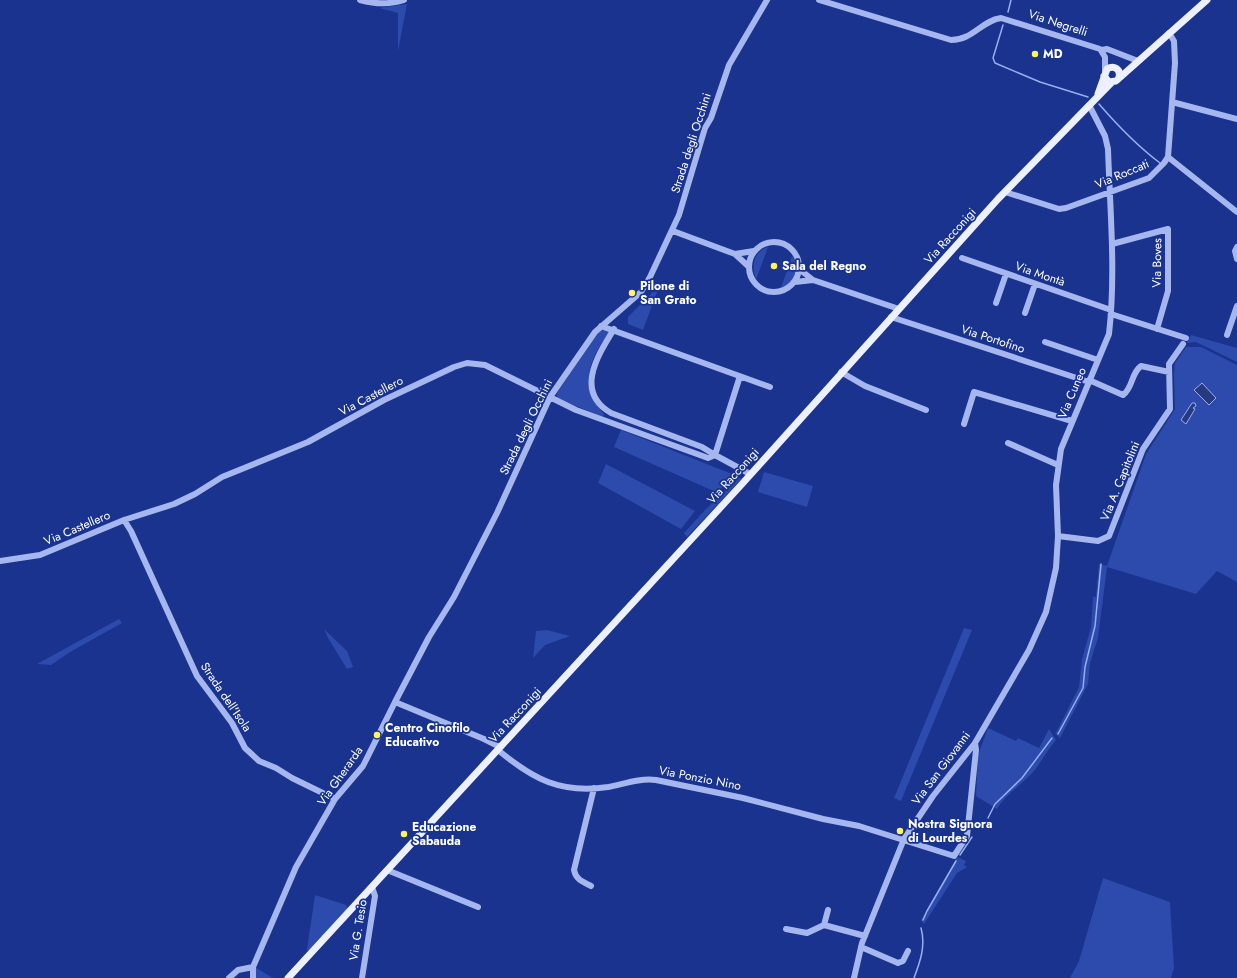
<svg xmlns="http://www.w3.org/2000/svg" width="1237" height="978" font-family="Jost,sans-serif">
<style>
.green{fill:#2c4bad}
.water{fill:#273a7f;stroke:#98aff1}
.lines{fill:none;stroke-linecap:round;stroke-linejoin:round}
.stream{stroke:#98aff1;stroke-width:1.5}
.minor{stroke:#a6b7ef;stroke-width:6}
.major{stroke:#edf0ff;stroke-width:7}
.poi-dot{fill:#fff363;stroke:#19338e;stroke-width:1.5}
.labels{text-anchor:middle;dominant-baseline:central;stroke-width:3.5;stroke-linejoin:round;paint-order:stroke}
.street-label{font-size:12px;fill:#fff;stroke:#19338e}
.poi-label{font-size:12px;font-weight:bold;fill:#fff;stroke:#19338e;text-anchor:start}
</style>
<rect width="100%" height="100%" fill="#19338e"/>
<!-- green -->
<path class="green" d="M 407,4 L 398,51 L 398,13 L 379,8 Z
M 768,247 L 756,280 C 751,266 753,252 768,247 Z
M 792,256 C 802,269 796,283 781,288 Z
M 653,292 L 657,292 L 643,330 L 628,324 L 628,317 Z
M 602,329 L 610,331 C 590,359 577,384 604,414 L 603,417 L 557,398 L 557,393 L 595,336 Z
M 1191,335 L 1237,348 L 1237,362 L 1196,342 L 1187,343 Z
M 1186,347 L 1201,347 L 1237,365 L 1237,582 L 1217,571 L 1196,594 L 1107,567 L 1098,638 L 1090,663 L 1088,684 L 1060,738 L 1055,733 L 1057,731 L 1079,687 L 1082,659 L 1091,627 L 1093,597 L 1096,597 L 1099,564 L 1107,566 L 1146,454 L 1175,409 L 1174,373 L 1175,363 Z
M 621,430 L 732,474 L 718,493 L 614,447 Z
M 606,464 L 695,511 L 681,529 L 598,483 Z
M 764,472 L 813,486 L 807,507 L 758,492 Z
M 739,478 L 742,478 L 687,537 L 684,533 L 705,510 Z
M 119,619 L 122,623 L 70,652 L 51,665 L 37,664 Z
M 964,628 L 972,630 L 901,801 L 894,798 Z
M 324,629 L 347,651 L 353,667 L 347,669 L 328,638 Z
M 547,630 L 570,636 L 545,645 L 533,658 L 536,631 Z
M 988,728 L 1016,741 L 1018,738 L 1039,748 L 1049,729 L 1056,740 C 1047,750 1042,761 1034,771 C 1022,785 1006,793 997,809 L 976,796 L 978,755 Z
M 957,857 L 966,861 L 964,865 L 967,867 L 957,873 L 924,924 L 921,920 Z
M 1103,878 L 1170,902 L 1174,968 L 1171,978 L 1070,978 L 1079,961 Z
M 315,895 L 346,905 L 348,909 L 308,951 L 307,949 Z
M 255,967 L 271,977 L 273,978 L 256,978 Z"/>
<!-- water -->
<path class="water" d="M 1202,383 L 1216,398 L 1209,405 L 1194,390 Z
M 1192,403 L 1195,403 L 1196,406 L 1193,408 L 1195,409 L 1186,424 L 1181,420 Z"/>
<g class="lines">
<!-- stream -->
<path class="stream" d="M 1008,12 L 1011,0
M 1003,25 L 993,58 L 995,63 L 1040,82 L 1088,97
M 1099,104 C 1118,126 1136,145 1160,163
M 1058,734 L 1083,688 L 1085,667 L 1095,626 L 1101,564
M 988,818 L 995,804 L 1022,778 L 1052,738
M 960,855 L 972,837
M 923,920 L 927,911 L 956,861
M 914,978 C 920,962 926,946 921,928"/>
<!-- minor -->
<path class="minor" d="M 360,0 C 375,4 389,5 404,0
M 819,0 L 951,40 C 973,40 981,21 1001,18 L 1100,49 L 1105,57 L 1105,71
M 1102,50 L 1107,49 L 1138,61
M 1172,102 L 1237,119
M 1168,157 L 1237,212
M 1005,192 L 1059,209 L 1066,208 L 1149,178 L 1164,163 L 1168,157 L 1175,63 L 1174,41 L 1169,33
M 673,231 L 735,254 L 748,266
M749 267a25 25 0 1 1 50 0a25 25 0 1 1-50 0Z
M 1112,244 L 1168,229 L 1168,291 L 1157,329
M 1237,247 L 1235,251 L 1237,259
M 735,254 L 754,251
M 962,258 L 1111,310
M 799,269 L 813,280 L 899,309
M 795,282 L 813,280
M 996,303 L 1006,274
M 1025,313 L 1035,284
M 1111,314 L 1186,338
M 891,317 L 1089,382
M 601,326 L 770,387
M 614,329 C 598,355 574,392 611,413 L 702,447 L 715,455 L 740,376
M 1227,335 L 1237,306
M 1045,342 L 1098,360
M 841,372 L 865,386 L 926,410
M 1089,380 L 1123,395 C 1133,388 1131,373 1141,366 L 1169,372
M 964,424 L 974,392 L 1072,421
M 1008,443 L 1058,465
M 124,520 L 131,531 L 197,676 L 232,723 L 245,748 L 259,761 L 276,768 L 292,778 L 335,799
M 1058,536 L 1098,541 L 1109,536 L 1143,449 L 1170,409 L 1169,364 L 1183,344
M 0,561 L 40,555 L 124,520 L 174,504 L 195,494 L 222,477 L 308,442 L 384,400 L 454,367 L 467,363 L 485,365 L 576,410 L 708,458 L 715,455 L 750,474
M 395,702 L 429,637 L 454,597 L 497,513 L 550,397 L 595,332 L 641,292 L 650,277 L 679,215 L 705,128 L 711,118 L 729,65 L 767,0
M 498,750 C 533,779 560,794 608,787 C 624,784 639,778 656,780 L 743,798 L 823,819 L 859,826 L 954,856 L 967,836 L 976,750 L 975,743
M 387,870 L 478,907
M 591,886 C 583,882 576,880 574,870 L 594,788
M 824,925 L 865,936
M 786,929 L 807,933 L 824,925 L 828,910
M 861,947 L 898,963 L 903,961 L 908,951
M 229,978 L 238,970 L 253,967
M 253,978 L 253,967 L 296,867 L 335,799 L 363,766 L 395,702 L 484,739 L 500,747
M 362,978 L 375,896 L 372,887
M 854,978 L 862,943 L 904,839 L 933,796 L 975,743 L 1029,650 L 1046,612 L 1056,568 L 1058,536 L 1056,485 L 1061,449 L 1109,334 C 1116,273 1110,210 1108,149 L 1105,136 L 1089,105"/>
<!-- major -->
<path class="major" d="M 1104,76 L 1109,82 L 1116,81 L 1207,0
M 1098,94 L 1107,69 C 1114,65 1121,69 1119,77
M 288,978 L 742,484 L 998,199 L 1112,82"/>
</g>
<!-- markers -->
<g class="poi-dot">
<circle cx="1035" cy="54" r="4"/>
<circle cx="774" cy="266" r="4"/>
<circle cx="632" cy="293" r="4"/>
<circle cx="377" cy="735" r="4"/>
<circle cx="900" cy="831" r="4"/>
<circle cx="404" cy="834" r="4"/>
</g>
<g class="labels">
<!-- street labels -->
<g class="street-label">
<text transform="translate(1058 23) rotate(18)">Via Negrelli</text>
<text transform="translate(691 143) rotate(-72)">Strada degli Occhini</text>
<text transform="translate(1122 174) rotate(-23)">Via Roccati</text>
<text transform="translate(950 236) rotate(-48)">Via Racconigi</text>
<text transform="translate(1157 263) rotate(-89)">Via Boves</text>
<text transform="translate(1040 274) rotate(19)">Via Montà</text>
<text transform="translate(993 339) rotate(18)">Via Portofino</text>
<text transform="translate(1072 393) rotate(-67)">Via Cuneo</text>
<text transform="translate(371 396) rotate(-28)">Via Castellero</text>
<text transform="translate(526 427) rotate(-64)">Strada degli Occhini</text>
<text transform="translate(733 476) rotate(-48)">Via Racconigi</text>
<text transform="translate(1120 481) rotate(-68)">Via A. Capitolini</text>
<text transform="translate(77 528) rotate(-23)">Via Castellero</text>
<text transform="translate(226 697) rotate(56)">Strada dell'Isola</text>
<text transform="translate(515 715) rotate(-47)">Via Racconigi</text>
<text transform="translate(941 768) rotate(-53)">Via San Giovanni</text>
<text transform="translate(340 776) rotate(-55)">Via Gherarda</text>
<text transform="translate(700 778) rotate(11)">Via Ponzio Nino</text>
<text transform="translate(358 930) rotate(-81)">Via G. Tesio</text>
</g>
<!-- poi labels -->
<g class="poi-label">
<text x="1043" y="54">MD</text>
<text x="782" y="266">Sala del Regno</text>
<text x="640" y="286">Pilone di<tspan x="640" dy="14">San Grato</tspan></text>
<text x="385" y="728">Centro Cinofilo<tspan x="385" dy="14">Educativo</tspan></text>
<text x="908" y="824">Nostra Signora<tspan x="908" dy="14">di Lourdes</tspan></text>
<text x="412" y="827">Educazione<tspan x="412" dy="14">Sabauda</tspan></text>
</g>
</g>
</svg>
